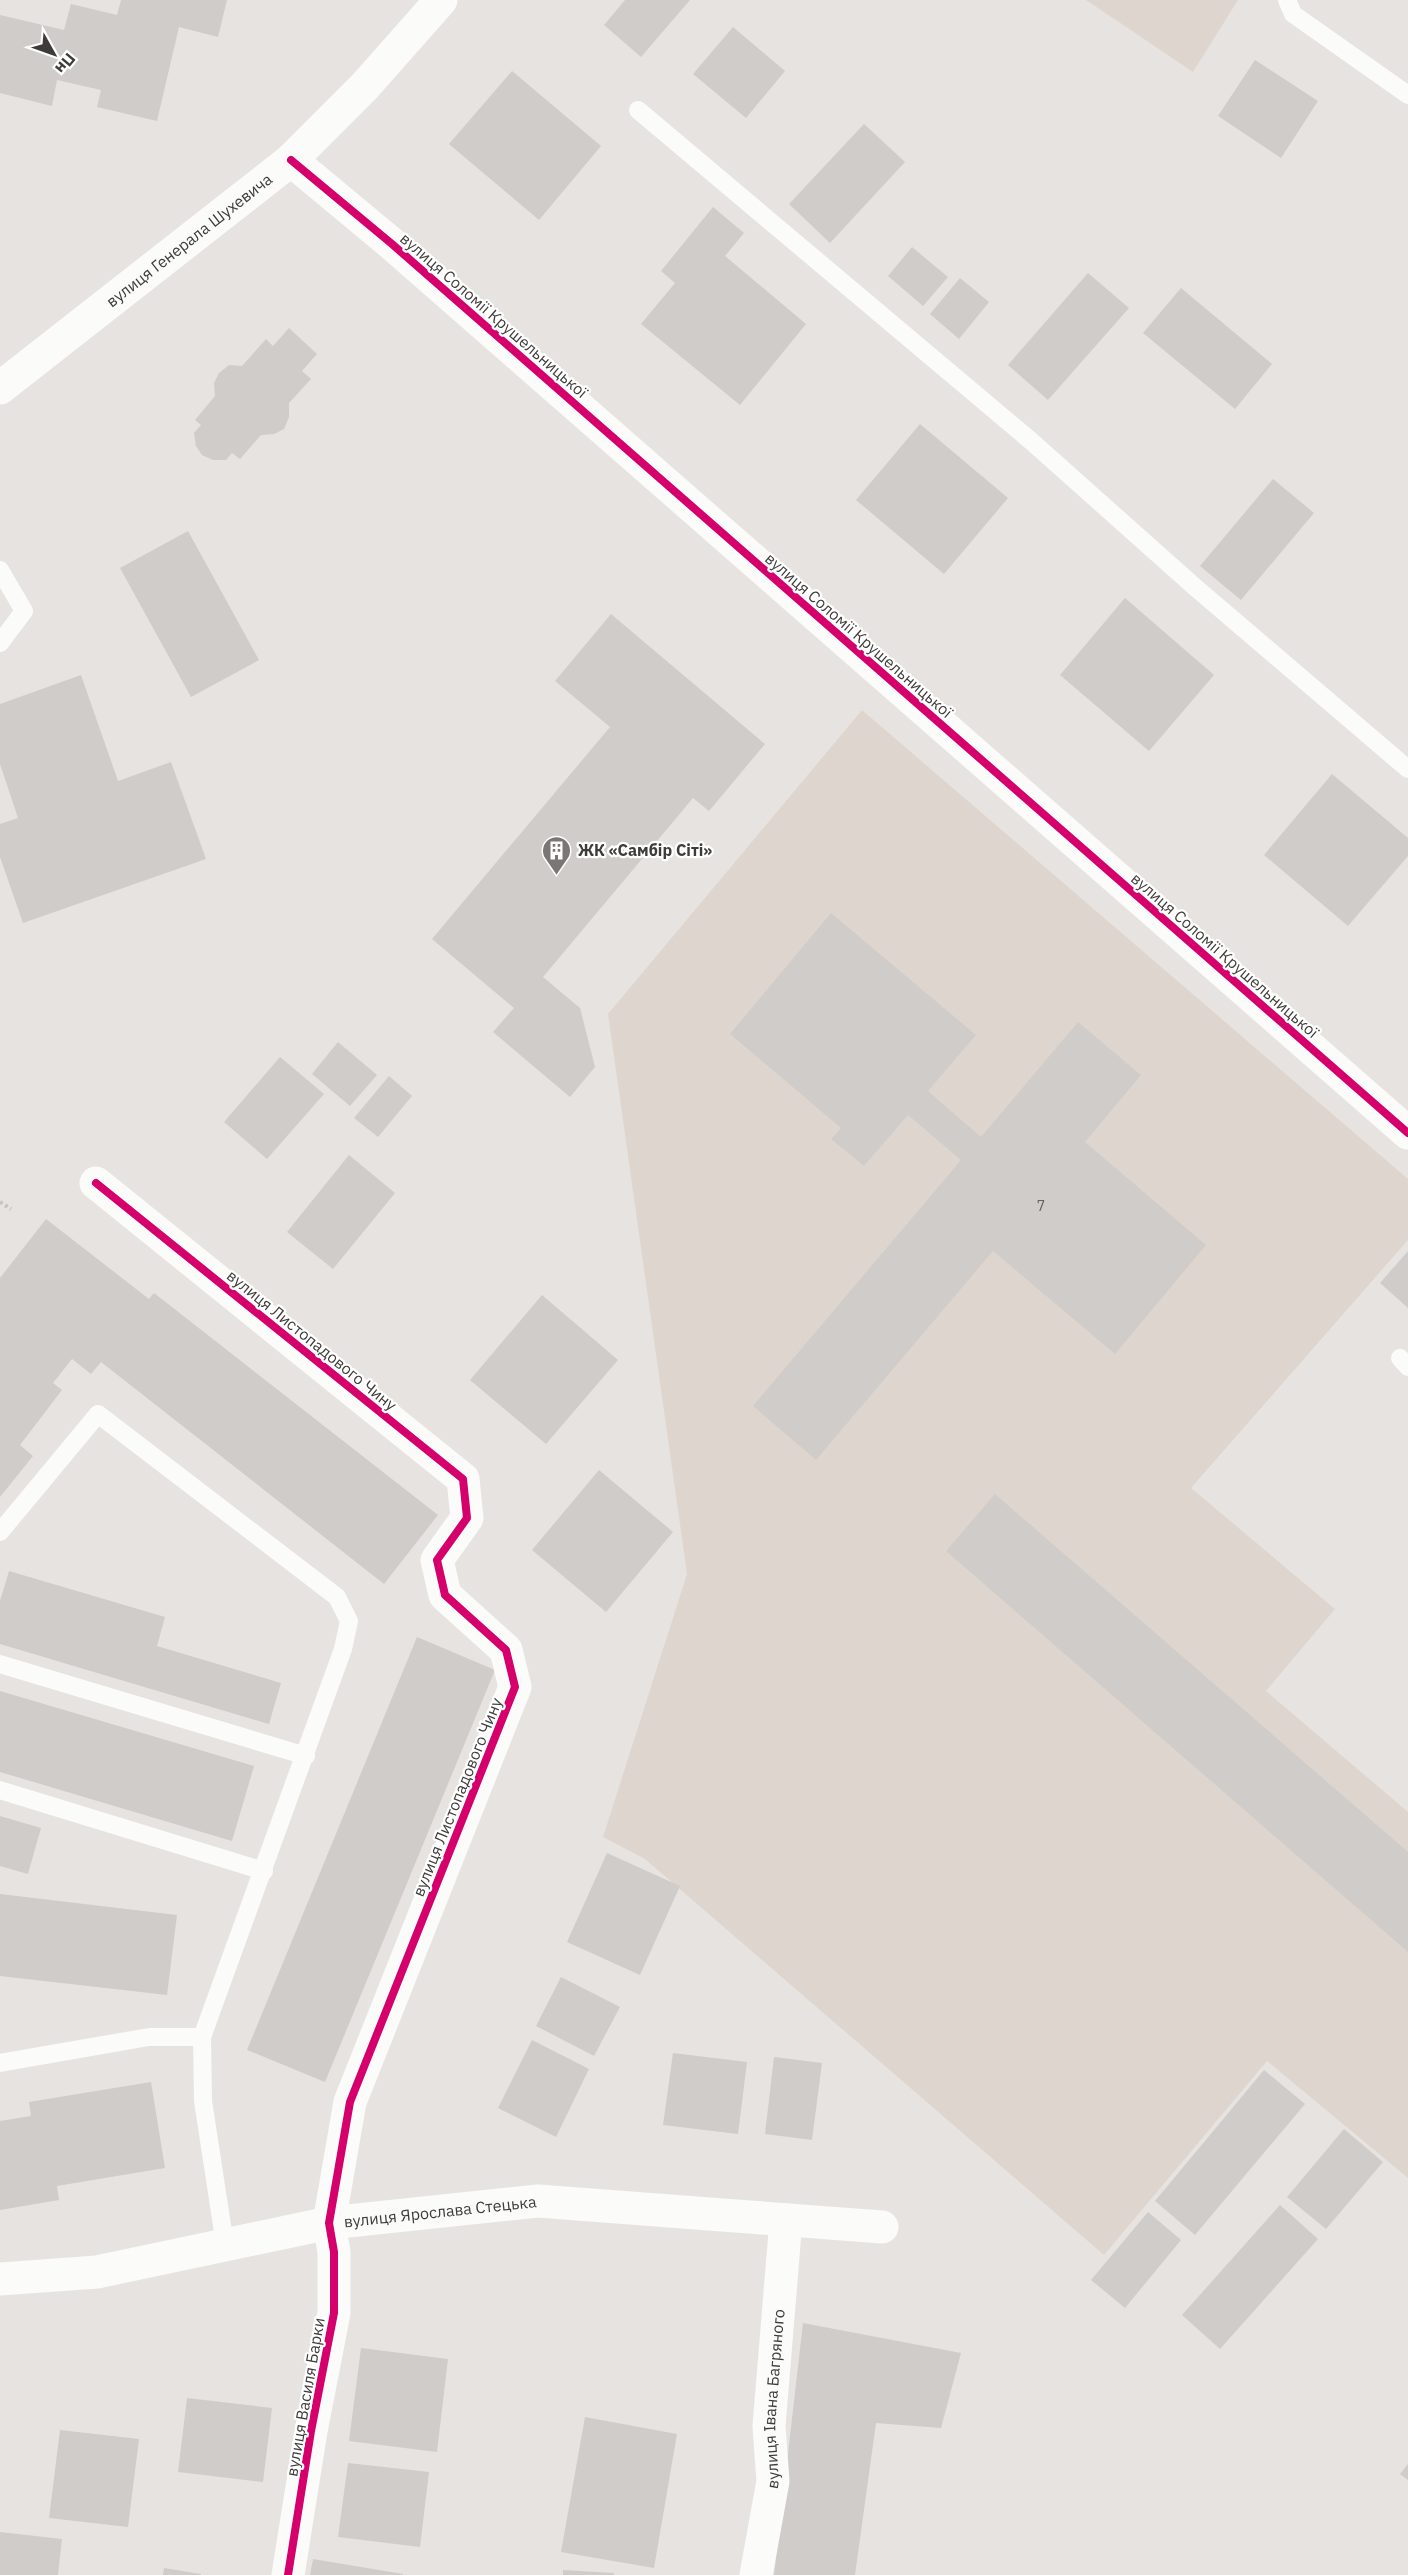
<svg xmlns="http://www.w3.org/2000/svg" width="1408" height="2575" font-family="'IBM Plex Sans',sans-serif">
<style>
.built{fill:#ded6ce}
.building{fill:#cfccca}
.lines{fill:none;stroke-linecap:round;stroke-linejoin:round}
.path{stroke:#c5c4c2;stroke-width:4;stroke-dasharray:3 3;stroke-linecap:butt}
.lane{stroke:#fbfbfa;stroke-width:18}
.street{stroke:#fbfbfa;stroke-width:33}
.cycleway-casing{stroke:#fff;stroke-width:11}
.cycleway{stroke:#d6006c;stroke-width:8}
.labels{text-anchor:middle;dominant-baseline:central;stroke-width:4.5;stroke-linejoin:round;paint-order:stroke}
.number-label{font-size:14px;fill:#63615e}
.street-label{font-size:16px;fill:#3e3c39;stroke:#fff}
.poi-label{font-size:16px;font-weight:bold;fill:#3e3c39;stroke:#fff;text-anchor:start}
</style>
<rect width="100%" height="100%" fill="#e7e3e0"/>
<!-- built -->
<path class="built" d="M 1086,0 L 1238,0 L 1193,72 Z
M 862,710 L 1408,1179 L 1408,1240 L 1191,1488 L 1335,1609 L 1266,1691 L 1408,1812 L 1408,2178 L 1267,2061 L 1104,2255 L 645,1859 L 603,1837 L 687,1574 L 608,1014 Z"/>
<!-- building -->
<path class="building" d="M 121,0 L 227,0 L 218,37 L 179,27 L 157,121 L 97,107 L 101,90 L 57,80 L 52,106 L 0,93 L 0,15 L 64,30 L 71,4 L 117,15 Z
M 625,0 L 690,0 L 641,57 L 604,25 Z
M 733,27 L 785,71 L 746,118 L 693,74 Z
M 1255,60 L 1318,101 L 1281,158 L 1218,116 Z
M 512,71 L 601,146 L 539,220 L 449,144 Z
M 864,124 L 905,162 L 830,243 L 789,204 Z
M 713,207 L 744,233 L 725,256 L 806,324 L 740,405 L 641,324 L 675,283 L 661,271 Z
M 912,247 L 948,277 L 923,306 L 888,276 Z
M 1088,273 L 1129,308 L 1048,400 L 1008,365 Z
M 960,278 L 989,302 L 959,339 L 930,314 Z
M 1181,288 L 1272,364 L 1235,409 L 1143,333 Z
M 289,328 L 317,354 L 302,371 L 311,379 L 289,403 L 289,417 L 284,429 L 274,434 L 261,435 L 240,459 L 232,453 L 226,460 L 213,460 L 202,455 L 196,446 L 194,433 L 201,425 L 195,420 L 215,396 L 214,383 L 219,373 L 229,365 L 242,366 L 266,339 L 273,346 Z
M 920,424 L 1008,498 L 944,574 L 856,500 Z
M 1273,479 L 1314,513 L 1241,600 L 1200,566 Z
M 188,531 L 259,660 L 191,697 L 120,568 Z
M 1125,598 L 1214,675 L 1149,751 L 1060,675 Z
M 611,614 L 765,744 L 709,811 L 693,798 L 543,977 L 580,1008 L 595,1067 L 570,1097 L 493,1032 L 514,1008 L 432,939 L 610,727 L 555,681 Z
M 81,675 L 118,781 L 171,762 L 206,859 L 23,923 L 0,857 L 0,824 L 18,818 L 0,764 L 0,704 Z
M 1332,774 L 1408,838 L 1408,856 L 1348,926 L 1264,855 Z
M 831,913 L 976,1035 L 928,1091 L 981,1137 L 1078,1022 L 1141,1075 L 1085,1142 L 1206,1245 L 1115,1354 L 993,1251 L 816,1460 L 753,1406 L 961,1160 L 908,1115 L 864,1166 L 831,1139 L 841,1128 L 730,1034 Z
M 338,1042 L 377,1075 L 350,1106 L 312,1074 Z
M 280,1057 L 324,1094 L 267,1159 L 224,1122 Z
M 389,1076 L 412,1096 L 378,1137 L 354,1118 Z
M 349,1155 L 395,1193 L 333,1269 L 287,1232 Z
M 46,1219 L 149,1299 L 154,1293 L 438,1515 L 384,1584 L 101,1362 L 91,1374 L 72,1359 L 53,1383 L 62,1390 L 20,1445 L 33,1456 L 0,1497 L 0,1278 Z
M 1408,1251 L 1408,1308 L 1380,1283 Z
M 542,1295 L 618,1360 L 546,1444 L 470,1380 Z
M 599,1470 L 673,1532 L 606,1612 L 532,1550 Z
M 995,1494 L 1408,1852 L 1408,1952 L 946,1551 Z
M 9,1571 L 165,1617 L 157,1646 L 281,1683 L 269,1724 L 0,1644 L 0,1601 Z
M 417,1637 L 495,1670 L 325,2082 L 247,2050 Z
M 0,1691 L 254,1766 L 232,1841 L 0,1772 Z
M 0,1816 L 41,1828 L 28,1874 L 0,1866 Z
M 607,1853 L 680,1886 L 640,1975 L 567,1942 Z
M 0,1894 L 177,1915 L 167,1995 L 0,1976 Z
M 561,1977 L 620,2007 L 594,2056 L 536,2026 Z
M 532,2040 L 589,2069 L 556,2137 L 498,2108 Z
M 673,2053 L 747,2062 L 738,2134 L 663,2125 Z
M 774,2057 L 822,2063 L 812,2140 L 765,2134 Z
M 1264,2070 L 1305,2104 L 1195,2235 L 1155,2201 Z
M 151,2082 L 165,2168 L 57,2186 L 59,2200 L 0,2210 L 0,2121 L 31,2116 L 29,2102 Z
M 1344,2129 L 1383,2162 L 1326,2229 L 1287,2197 Z
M 1280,2205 L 1318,2239 L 1220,2349 L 1182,2315 Z
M 1148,2212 L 1181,2240 L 1125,2308 L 1091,2280 Z
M 803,2323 L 961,2353 L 941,2428 L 876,2423 L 855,2575 L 774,2575 Z
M 361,2348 L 448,2359 L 437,2452 L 349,2441 Z
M 187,2398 L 272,2408 L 263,2482 L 178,2472 Z
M 585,2417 L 677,2434 L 654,2568 L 561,2552 Z
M 60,2430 L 139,2439 L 128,2527 L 49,2518 Z
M 348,2463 L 429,2472 L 420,2547 L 338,2537 Z
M 1408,2464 L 1408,2480 L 1400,2474 Z
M 0,2532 L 62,2539 L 58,2575 L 0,2575 Z
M 313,2559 L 403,2574 L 403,2575 L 310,2575 Z
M 164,2568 L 201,2574 L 201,2575 L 163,2575 Z
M 563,2570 L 614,2573 L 614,2575 L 563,2575 Z"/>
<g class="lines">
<!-- path -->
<path class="path" d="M 0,1202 L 11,1209"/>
<!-- lane -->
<path class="lane" d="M 1287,0 L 1293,14 L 1408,95
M 638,110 L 1031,441 L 1196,588 L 1408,769
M 0,570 L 24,611 L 0,643
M 1400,1358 L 1408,1367
M 0,1532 L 98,1414 L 337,1597 L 349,1621 L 343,1649 L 202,2037 L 203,2101 L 225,2245
M 0,1664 L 306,1756
M 0,1790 L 264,1871
M 0,2063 L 149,2037 L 202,2037"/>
<!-- street -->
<g class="street">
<path d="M 291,160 L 392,244 L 1408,1133"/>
<path id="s1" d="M 0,388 L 291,160 L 365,86 L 441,0"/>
<path d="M 96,1183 L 463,1479 L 467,1518 L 437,1560 L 445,1595 L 506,1650 L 515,1687 L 350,2102 L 329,2223 L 334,2252 L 334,2313 L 311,2431 L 288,2575"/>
<path id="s2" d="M 0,2279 L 97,2272 L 329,2223 L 538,2201 L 882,2227"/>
<path id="s3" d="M 756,2575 L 773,2481 L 769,2426 L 786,2220"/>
</g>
<defs>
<path id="cycleway" d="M 291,160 L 392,244 L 1408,1133
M 96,1183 L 463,1479 L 467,1518 L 437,1560 L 445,1595 L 506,1650 L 515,1687 L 350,2102 L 329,2223 L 334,2252 L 334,2313 L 311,2431 L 288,2575"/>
</defs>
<!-- cycleway casing -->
<use href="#cycleway" class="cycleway-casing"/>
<!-- cycleway -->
<use href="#cycleway" class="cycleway"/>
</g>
<!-- icons -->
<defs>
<symbol id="building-pin" viewBox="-11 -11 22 30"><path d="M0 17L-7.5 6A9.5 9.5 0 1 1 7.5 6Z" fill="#797673" stroke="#fff"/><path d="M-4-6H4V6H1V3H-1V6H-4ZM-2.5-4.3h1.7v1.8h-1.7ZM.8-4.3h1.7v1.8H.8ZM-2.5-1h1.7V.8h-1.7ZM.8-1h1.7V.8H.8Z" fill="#fff"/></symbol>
</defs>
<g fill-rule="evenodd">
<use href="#building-pin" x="540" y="834" width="33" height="45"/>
</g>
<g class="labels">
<!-- number labels -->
<g class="number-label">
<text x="1041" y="1206">7</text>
</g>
<!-- street labels -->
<g class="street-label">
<text stroke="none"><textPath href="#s1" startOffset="240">вулиця Генерала Шухевича</textPath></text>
<text transform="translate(494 315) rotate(41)">вулиця Соломії Крушельницької</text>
<text transform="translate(859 635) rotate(41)">вулиця Соломії Крушельницької</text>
<text transform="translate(1225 955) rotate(41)">вулиця Соломії Крушельницької</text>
<text transform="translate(312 1340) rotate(39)">вулиця Листопадового Чину</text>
<text transform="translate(457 1797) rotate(-68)">вулиця Листопадового Чину</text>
<text stroke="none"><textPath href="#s2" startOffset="446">вулиця Ярослава Стецька</textPath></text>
<text transform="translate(305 2397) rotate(-80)">вулиця Василя Барки</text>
<text stroke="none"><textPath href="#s3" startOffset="178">вулиця Івана Багряного</textPath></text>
</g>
<!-- poi labels -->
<g class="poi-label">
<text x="578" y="850">ЖК «Самбір Сіті»</text>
</g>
</g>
<!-- north arrow -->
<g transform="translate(54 54) rotate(130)" stroke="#ffffff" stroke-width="4.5" paint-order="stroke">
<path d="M0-4.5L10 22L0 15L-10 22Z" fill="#3e3c39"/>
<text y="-9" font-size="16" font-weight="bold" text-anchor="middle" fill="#3e3c39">Пн</text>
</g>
</svg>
